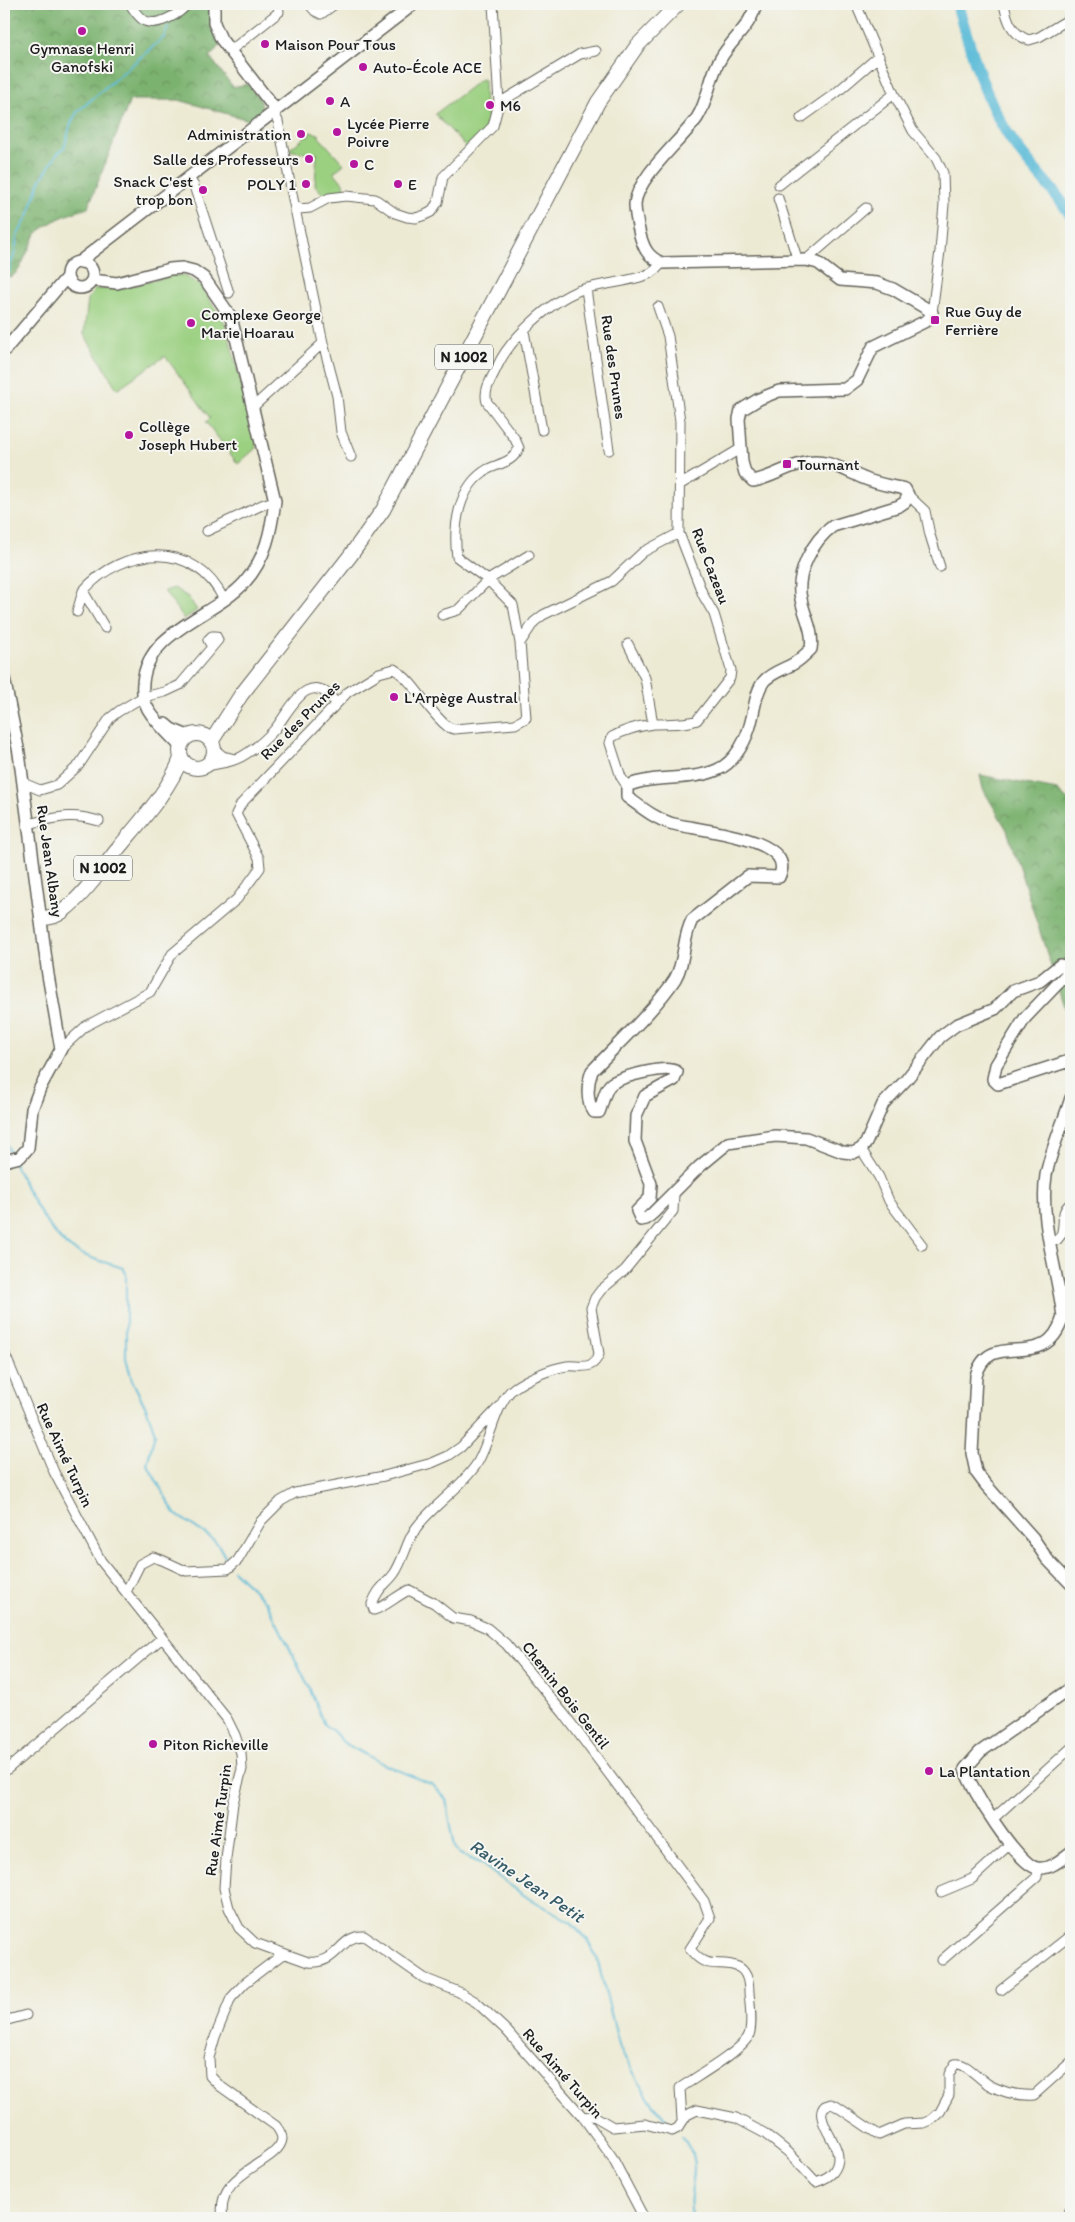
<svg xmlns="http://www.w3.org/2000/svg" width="1075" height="2222" font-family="Itim,sans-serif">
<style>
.forest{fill:url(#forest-crowns);stroke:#4c6746}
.park{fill:#9bd081;stroke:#5c764e}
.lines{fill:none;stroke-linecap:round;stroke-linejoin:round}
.stream{stroke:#59bad7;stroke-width:2}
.river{stroke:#59bad7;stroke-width:12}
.minor-casing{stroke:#65645c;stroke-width:11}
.tertiary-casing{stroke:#65645c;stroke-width:14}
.primary-casing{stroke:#65645c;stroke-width:16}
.minor{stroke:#fff;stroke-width:9}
.tertiary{stroke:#fff;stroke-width:11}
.primary{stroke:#fff;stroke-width:14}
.poi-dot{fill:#b5179e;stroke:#f6f6f2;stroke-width:2}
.labels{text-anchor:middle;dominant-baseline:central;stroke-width:4;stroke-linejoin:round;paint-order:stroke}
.shield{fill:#f6f6f2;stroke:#5d5d5c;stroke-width:1}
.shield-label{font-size:15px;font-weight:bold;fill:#1c1c1c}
.poi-label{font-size:16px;fill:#1c1c1c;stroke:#f6f6f2;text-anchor:start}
.street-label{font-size:16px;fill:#1c1c1c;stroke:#f6f6f2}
.water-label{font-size:18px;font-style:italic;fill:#345b67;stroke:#f6f6f2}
</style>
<defs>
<pattern id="forest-crowns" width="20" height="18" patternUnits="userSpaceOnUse" patternTransform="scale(1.25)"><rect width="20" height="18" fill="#7cb26f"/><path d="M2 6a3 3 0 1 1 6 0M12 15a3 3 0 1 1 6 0" fill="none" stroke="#65905a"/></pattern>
</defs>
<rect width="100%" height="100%" fill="#f6f6f2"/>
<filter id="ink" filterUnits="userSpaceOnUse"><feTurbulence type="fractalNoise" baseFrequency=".02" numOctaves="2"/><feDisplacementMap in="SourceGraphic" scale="10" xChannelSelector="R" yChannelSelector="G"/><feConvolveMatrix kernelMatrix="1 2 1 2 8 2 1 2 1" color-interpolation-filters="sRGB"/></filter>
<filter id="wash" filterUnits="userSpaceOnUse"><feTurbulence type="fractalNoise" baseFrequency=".0096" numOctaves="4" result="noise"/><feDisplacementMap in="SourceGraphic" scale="20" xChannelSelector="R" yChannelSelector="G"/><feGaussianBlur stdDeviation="1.12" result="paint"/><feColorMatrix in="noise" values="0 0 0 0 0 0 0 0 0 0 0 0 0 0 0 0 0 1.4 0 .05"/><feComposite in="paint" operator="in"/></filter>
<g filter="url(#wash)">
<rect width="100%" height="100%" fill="#edead4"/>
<!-- forest -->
<path class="forest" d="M 4,4 L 209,4 L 220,45 L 210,57 L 233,87 L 247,84 C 261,99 269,105 252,121 L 179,100 L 130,100 L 88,208 C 68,214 51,220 36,234 L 20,268 L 13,276 L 9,277 L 4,271 L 9,228 L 8,208 L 4,208 Z
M 980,775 L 1057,790 L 1071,803 L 1071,1028 L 1007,830 L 983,789 Z"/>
<!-- park -->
<path class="park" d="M 481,79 L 484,80 L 485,110 L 493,126 L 469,150 L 435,114 Z
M 310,132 L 319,134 L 319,137 L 344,164 L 334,172 L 344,184 L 346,196 L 327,199 L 315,185 L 317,153 L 316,155 L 288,150 L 304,138 L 305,135 L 309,136 Z
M 182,275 L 200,285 L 226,325 L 256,442 L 256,448 L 238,464 L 206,422 L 210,418 L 165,356 L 117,389 L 84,334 L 88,299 L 95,289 L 119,289 L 171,276 Z
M 174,588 L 188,597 L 197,610 L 184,619 L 164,591 Z"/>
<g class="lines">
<!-- stream -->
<path class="stream" d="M 4,286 L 15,252 L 17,236 L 28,216 L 40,181 L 57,154 L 64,148 L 71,123 L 77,112 L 164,37 L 168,27
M 4,1139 L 11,1155
M 14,1162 C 25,1187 49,1235 72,1249 C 88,1259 106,1262 123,1268 L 126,1273 L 126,1358 L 132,1380 L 147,1410 L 155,1433 L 147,1464 L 175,1514 L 213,1539 L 219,1546 L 229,1564
M 233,1570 L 267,1603 L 309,1687 L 324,1725 L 332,1730 L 344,1743 L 381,1763 L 433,1785 L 446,1799 L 455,1847 L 460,1854 L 480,1863 L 522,1894 L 571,1922 L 587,1939 L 597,1958 L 620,2049 L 649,2099 L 673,2127
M 681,2136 C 708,2166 683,2190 693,2218"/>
<!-- river -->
<path class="river" d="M 957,4 C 971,49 983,96 1009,136 C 1027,165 1053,187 1071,215"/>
</g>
</g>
<g filter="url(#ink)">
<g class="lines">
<defs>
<path id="minor" d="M 130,4 C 133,9 138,16 143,20 C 156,28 180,14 187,4
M 309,4 L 315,11 L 321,14 L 335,4
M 493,4 L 499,103 L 580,54 L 596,51
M 856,4 L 894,94 L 913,131 L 936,158 L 943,173 L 944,204 L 940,251 L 932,313
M 1004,4 C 1007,20 1012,35 1029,40 L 1039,37 L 1071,18
M 230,51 L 279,12 L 278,4
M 273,111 L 278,121 L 294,204 L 299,209 L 310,208 L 329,198 L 346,196 L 375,199 L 395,213 L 407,217 L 416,218 L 425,215 L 431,212 L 438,202 L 443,177 L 493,126 L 499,103
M 801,118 L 836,93 L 879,56
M 189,178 L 194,186 L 229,293
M 779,185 L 894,94
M 778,198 L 797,258
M 294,204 L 323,343
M 806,260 L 866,208
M 586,289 L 609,450
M 524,331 L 542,430
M 253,407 L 323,343 L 337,396 L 341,432 L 351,457
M 681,484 L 740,449
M 908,495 L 925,511 L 930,535 L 940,567
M 207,531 L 264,504 L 275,501
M 77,612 L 83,591
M 442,615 L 458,610 L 488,580 L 529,555
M 105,628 L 83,591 C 123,546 195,539 224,600
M 520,643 L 534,622 L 543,615 L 612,581 L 643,552 L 679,533
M 628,644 L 645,678 L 653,724
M 214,749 L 223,756 L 235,759
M 206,766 C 222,763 236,762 249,752 C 258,746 268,737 275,729 C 291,709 309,666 336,703
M 23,783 L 40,790 L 57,785 L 79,765 L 110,718 L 119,711 L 143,697 L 165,692 L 180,685 L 218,640 L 216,636 L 212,636 L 208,640 L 212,647
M 627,786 L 621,777 L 610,743 L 612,737 C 624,730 639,726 654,724 C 668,723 684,725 697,720 L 730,678 L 731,670 L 714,614 L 703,595 L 679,533 L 680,421 L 668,336 L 658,307
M 28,824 C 56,818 70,812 99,821
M 61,1049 L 86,1026 L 150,992 L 172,954 L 237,899 L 260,868 L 259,858 L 236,814 L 241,804 L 348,692 L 379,673 L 394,669 C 416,682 427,711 448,727 L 454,729 L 515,724 L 526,718 L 520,643 L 513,605 L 488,580 L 457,557 C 453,526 458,486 488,469 C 501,463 513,462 519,448 L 515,439 L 487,402 C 483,390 492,378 497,367 C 510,338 551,301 580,290 C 602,283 629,283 651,273 C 655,271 659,266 662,263
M 861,1149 L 879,1177 L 889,1201 L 922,1245
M 674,1194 L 673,1211 L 625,1270 L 601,1290 L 595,1298 L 591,1308 L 599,1354 C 597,1359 595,1363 590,1365 C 583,1368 574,1365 567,1366 C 550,1369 528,1378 514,1388 C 495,1402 490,1444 476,1465 C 461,1487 437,1503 420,1523 C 407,1537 405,1558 394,1574 C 384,1587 379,1586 372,1604 L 374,1610 C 387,1606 396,1596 409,1590 L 434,1603 L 453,1618 L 471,1621 L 487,1628 L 506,1644 L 564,1714 L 704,1901 L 710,1918 L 690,1949 C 708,1973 720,1958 738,1967 C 747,1971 749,1983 749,1993 C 750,2005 753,2023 749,2035 C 742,2051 696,2077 680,2088 L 682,2120
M 1050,1242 L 1057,1240 L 1061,1235 C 1066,1222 1059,1212 1071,1203
M 4,1352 L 54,1472 L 101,1561 L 227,1719 L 235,1735 L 241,1753 L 242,1769 L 233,1803 L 226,1859 L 224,1888 L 229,1908 L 239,1928 L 255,1943 L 308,1962 C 339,1965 339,1935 364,1936 L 424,1978 L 459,1992 L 476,2002 L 506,2030 L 583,2117 L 612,2157 L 644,2218
M 126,1592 L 140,1564 L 153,1557 L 162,1560 L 186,1571 L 228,1569 L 238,1560 L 261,1521 L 281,1501 L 295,1493 L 384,1476 L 432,1463 L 448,1456 L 461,1447 L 498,1408
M 4,1772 L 162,1638
M 993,1819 L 1071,1748
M 941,1892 L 972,1879 L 1010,1844
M 942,1960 L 1037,1877 L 1038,1868
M 1001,1990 L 1071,1935
M 4,2021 L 26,2015
M 583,2117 L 594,2116 L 613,2127 L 645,2124 L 672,2131 L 678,2128 L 687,2115 L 697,2110 L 736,2118 L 764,2133 L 788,2152 L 816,2182 C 822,2180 829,2177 833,2172 C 848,2152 825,2136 822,2117 C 821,2113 822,2109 825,2106 L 831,2104 L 836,2106 L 879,2135 L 904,2124 L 924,2123 L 931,2120 L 940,2112 L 949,2095 L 949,2074 L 955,2064 C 967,2062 980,2081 991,2086 C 1005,2093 1019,2096 1034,2095 L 1071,2062
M 223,2218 C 214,2171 279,2164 282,2139 C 282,2134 279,2130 276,2126 L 220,2086 L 210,2076 L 209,2058 L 215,2037 L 231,1998 L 245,1983 L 283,1954
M 1066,2218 L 1071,2209"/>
<path id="tertiary" d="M 214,4 L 214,23 L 221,39 L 275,109
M 756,4 C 751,26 732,39 721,58 C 709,76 709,100 697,118 C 681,141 637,177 635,204 C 635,214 638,226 640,235 C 644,249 648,257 662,263 L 806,260 L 818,263 L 840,280 L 877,283 L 893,289 L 929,310 L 932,313 L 928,320 L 873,347 L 857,380 L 845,389 L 779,391 L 759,399 L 741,410 L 739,419 L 742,462 L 745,473 L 753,481 C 770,478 784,468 801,464 C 825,457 842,469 863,478 C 876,484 891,486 905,489 L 908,495 L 905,502 L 899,506 L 833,526 C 813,540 795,574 801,599 C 804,616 814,630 811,649 C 806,654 800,660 793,664 C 784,669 771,673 764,681 C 756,691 755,706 752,718 C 748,737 736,762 717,770 C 688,782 655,774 627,786 L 627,797 C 641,807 654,818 670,823 C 690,830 800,836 779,877 L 748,876 L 692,920 C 682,939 686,960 675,979 C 654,1011 618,1043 592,1071 C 587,1084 586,1101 594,1112 L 599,1112 C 603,1103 604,1089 612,1083 C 622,1077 667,1064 677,1072 L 674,1080 L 645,1096 L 636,1116 L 635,1141 L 651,1184 L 650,1198 L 637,1211 L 641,1220 L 646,1219 L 653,1213 L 699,1167 L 728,1143 L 775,1136 L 806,1138 L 843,1152 L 853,1153 L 861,1149 L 866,1143 L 883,1104 L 906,1080 L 940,1037 L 956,1025 L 995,1009 L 1013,991 L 1040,981 L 1060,965 L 1064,966 L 1068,971 L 1067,974 L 1025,1018 L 996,1065 L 993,1079 L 998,1084 L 1066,1062 L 1071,1064
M67 275a13 13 0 1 1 26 0a13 13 0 1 1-26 0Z
M 79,262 L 414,4
M 92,280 L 117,283 L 170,269 L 182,268 L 194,271 L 204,278 L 231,317 L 275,501 C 271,531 266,558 245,582 C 214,617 147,630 143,683 C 142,693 143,700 148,709 C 156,723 169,734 180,746
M 4,351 L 66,278
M 4,678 L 19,753 L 48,975 L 61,1049 L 40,1088 L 32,1109 L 28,1148 L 20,1157 L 4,1161
M 165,724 L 171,729 L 188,736
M 1071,1098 C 1063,1124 1051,1149 1046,1175 C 1039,1222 1058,1271 1063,1317 C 1045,1377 990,1325 976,1376 L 972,1453 L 976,1472 L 985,1484 L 1033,1538 L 1047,1559 L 1071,1584
M 1071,1688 L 980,1752 L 965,1769 C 970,1788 1018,1865 1037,1868 C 1050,1870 1062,1859 1071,1852"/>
<path id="primary" d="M180 751a17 17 0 1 1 34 0a17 17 0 1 1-34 0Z
M 211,742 L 241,695 L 350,556 L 383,510 L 598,102 L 637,46 L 678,4
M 42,918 C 50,918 57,916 63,911 C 83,896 101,870 117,850 C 138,824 170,790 181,758"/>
</defs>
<!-- minor casing -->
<use href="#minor" class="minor-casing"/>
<!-- tertiary casing -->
<use href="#tertiary" class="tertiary-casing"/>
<!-- primary casing -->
<use href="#primary" class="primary-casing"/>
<!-- minor -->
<use href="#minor" class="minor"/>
<!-- tertiary -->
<use href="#tertiary" class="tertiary"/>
<!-- primary -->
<use href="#primary" class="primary"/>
</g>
</g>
<!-- markers -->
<g class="poi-dot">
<circle cx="82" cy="31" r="5"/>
<circle cx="265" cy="44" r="5"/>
<circle cx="363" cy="67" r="5"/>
<circle cx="330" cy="101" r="5"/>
<circle cx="490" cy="105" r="5"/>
<circle cx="337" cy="132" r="5"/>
<circle cx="301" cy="134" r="5"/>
<circle cx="309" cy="159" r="5"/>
<circle cx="354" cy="164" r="5"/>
<circle cx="306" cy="184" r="5"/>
<circle cx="398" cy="184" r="5"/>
<circle cx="203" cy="190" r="5"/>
<rect x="930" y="315" width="10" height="10" rx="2.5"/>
<circle cx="191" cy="323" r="5"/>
<circle cx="129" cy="435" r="5"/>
<rect x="782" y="459" width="10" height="10" rx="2.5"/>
<circle cx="394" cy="697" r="5"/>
<circle cx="153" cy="1744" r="5"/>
<circle cx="929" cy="1771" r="5"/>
</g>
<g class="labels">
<!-- shield labels -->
<g class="shield">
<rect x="435" y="344.5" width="58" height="25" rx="4"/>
<rect x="74" y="855.5" width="58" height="25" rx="4"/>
</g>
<g class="shield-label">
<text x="464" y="357">N 1002</text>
<text x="103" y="868">N 1002</text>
</g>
<!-- poi labels -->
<g class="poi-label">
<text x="275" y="44">Maison Pour Tous</text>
<text x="82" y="48" text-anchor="middle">Gymnase Henri<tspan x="82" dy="18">Ganofski</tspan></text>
<text x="373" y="67">Auto-École ACE</text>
<text x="340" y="101">A</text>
<text x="500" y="105">M6</text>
<text x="347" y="123">Lycée Pierre<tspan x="347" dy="18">Poivre</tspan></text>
<text x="291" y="134" text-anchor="end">Administration</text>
<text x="299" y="159" text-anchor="end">Salle des Professeurs</text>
<text x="364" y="164">C</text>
<text x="193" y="181" text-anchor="end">Snack C'est<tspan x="193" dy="18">trop bon</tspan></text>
<text x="296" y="184" text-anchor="end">POLY 1</text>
<text x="408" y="184">E</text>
<text x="945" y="311">Rue Guy de<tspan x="945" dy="18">Ferrière</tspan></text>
<text x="201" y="314">Complexe George<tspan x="201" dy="18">Marie Hoarau</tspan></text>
<text x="139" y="426">Collège<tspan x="139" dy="18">Joseph Hubert</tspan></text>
<text x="797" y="464">Tournant</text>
<text x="404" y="697">L'Arpège Austral</text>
<text x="163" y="1744">Piton Richeville</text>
<text x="939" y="1771">La Plantation</text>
</g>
<!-- street labels -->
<g class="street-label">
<text transform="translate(614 367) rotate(82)">Rue des Prunes</text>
<text transform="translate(711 566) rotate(69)">Rue Cazeau</text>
<text transform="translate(300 720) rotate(-45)">Rue des Prunes</text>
<text transform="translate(50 861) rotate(82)">Rue Jean Albany</text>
<text transform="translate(65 1455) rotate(65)">Rue Aimé Turpin</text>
<text transform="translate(566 1695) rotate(52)">Chemin Bois Gentil</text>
<text transform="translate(218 1820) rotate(-82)">Rue Aimé Turpin</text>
<text transform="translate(563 2073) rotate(49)">Rue Aimé Turpin</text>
</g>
<!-- water labels -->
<g class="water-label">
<text transform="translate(527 1881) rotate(34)">Ravine Jean Petit</text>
</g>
</g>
<!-- margin -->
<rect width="1075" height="2222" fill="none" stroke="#f6f6f2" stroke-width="20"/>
</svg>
